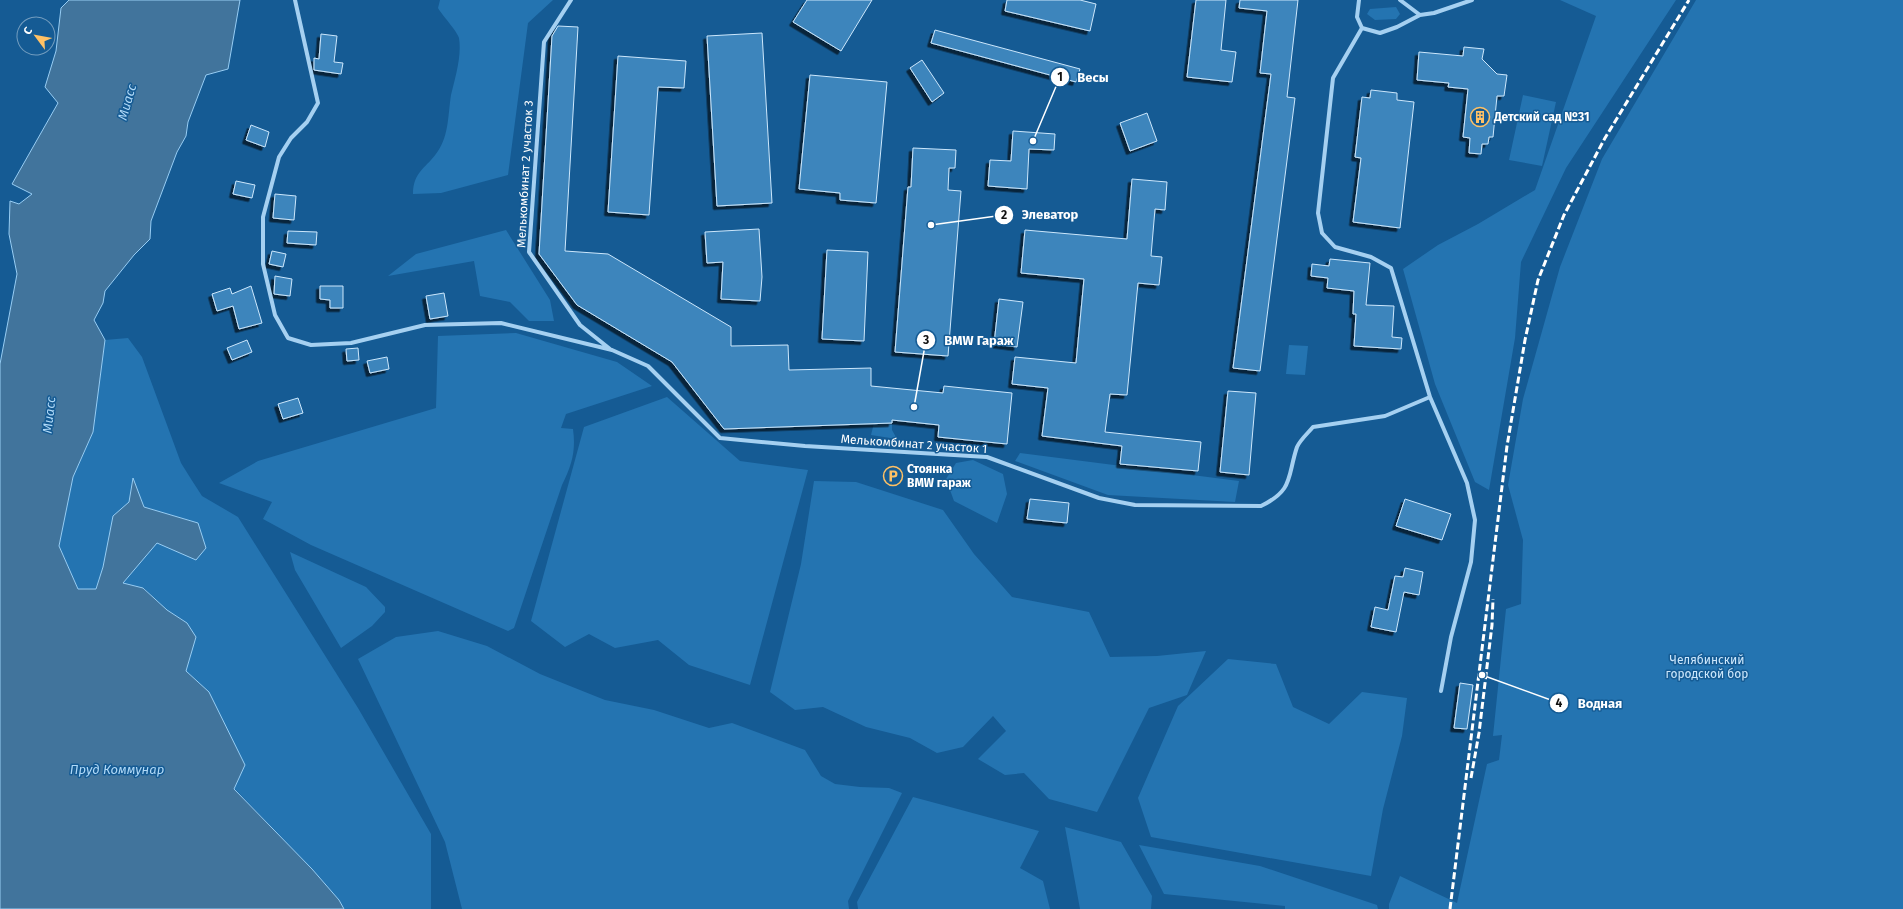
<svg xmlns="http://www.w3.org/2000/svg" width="1903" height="909" font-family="'Fira Sans',sans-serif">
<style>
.green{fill:#2474b1}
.water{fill:#41749c;stroke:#97cdf4}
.building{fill:#3d85bc;stroke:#cce7fc;filter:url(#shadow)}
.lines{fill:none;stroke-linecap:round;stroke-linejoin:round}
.street{stroke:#a5d0f1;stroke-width:4}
.rail{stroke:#fff;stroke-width:3;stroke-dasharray:7 3;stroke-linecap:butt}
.labels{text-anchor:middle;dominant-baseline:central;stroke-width:3;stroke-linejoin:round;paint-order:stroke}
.poi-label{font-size:12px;font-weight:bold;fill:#fff;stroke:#155b94;text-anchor:start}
.street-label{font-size:12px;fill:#fff;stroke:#155b94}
.park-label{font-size:12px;fill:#cce7fc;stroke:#155b94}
.water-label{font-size:13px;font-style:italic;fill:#b1daf8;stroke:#155b94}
.leader{fill:none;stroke:#fff;stroke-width:1.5}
.callout-dot{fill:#fff;stroke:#155b94;stroke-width:1.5}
.mark-label{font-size:12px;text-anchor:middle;font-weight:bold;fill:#111}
.callout-label{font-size:13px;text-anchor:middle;font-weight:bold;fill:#fff;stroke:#155b94;stroke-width:3;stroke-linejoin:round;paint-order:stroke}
</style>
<defs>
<filter id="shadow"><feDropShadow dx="-3.5" dy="3.5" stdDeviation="0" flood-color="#0009"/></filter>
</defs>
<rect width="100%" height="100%" fill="#155b94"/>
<!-- green -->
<path class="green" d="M 440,0 L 553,0 L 528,23 L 508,175 L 441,193 L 413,194 C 413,171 427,168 438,151 C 449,135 448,114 451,95 C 455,78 462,56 459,38 C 457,31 442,15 438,8 Z
M 1560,0 L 1676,0 L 1566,168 L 1521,262 L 1515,338 L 1489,490 L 1475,482 L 1435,384 L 1403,269 L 1438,245 L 1478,224 L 1535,190 L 1596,16 Z
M 1696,0 L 1903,0 L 1903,909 L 1389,909 L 1389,904 L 1400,876 L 1457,903 L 1487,764 L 1499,760 L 1502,735 L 1493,736 L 1506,609 L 1521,604 L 1523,540 L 1508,485 L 1523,399 L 1560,267 L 1602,159 Z
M 1396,7 L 1400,14 L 1396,19 L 1375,20 L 1367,14 L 1370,9 Z
M 1523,95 L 1556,102 L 1542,166 L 1509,160 Z
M 506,230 L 550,300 L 554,321 L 529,321 L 510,302 L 480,296 L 474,261 L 388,276 L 416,254 Z
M 516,333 L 617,362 L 652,386 L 566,414 L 561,428 L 573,429 C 576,451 572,465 562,485 L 514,628 L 508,631 L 311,545 L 263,519 L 272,502 L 219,483 L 258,461 L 436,408 L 438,336 Z
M 128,338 L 142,357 L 181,463 L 191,479 L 202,496 L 238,517 L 358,708 L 431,834 L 431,909 L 344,909 L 339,900 L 312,869 L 234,788 L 209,692 L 186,671 L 187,623 L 167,610 L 144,588 L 123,583 L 157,542 L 198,523 L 144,507 L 133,479 L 129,502 L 113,517 L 103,567 L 96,589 L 78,589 L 59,546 L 73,477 L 93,432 L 105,340 Z
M 1289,345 L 1308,346 L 1305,375 L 1286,374 Z
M 667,397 L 740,461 L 808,470 L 750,685 L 689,665 L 658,640 L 615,648 L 589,634 L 565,647 L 531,621 L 584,427 Z
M 892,415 L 892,430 L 897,439 L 871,435 L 874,423 Z
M 1020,453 L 1239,481 L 1235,502 L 1108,495 L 1015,461 Z
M 973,460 L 1003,474 L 1007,494 L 997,523 L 954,501 L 946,479 L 956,463 Z
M 814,481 L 856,482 L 943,510 L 974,554 L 1012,597 L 1089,612 L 1110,657 L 1157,656 L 1206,651 L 1187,695 L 1149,708 L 1097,812 L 1049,799 L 1024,773 L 1005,775 L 978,759 L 1006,731 L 993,716 L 963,747 L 937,753 L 910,738 L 866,727 L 823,707 L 795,710 L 770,692 L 801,564 Z
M 290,552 L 366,587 L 385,607 L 385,612 L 372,626 L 341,648 L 295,570 Z
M 438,631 L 487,646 L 540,674 L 605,700 L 654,710 L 709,728 L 732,723 L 805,750 L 821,776 L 835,784 L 860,787 L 889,788 L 902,793 L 848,901 L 849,909 L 462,909 L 445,842 L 358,659 L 396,637 Z
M 1228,659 L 1276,664 L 1293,707 L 1329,724 L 1362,692 L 1407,698 L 1402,736 L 1383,809 L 1371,876 L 1151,837 L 1138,798 L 1178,706 Z
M 913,797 L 1039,831 L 1020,868 L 1043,881 L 1050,909 L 858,909 L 857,902 Z
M 1065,827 L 1121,842 L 1152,896 L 1151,909 L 1080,909 Z
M 1139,845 L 1260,866 L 1377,905 L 1378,909 L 1285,909 L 1285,906 L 1164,894 Z"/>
<!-- water -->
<path class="water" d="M 69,0 L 240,0 L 228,69 L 206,75 L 188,122 L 186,136 L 177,152 L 151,221 L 150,239 L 134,255 L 105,291 L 103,303 L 94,320 L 105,340 L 93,432 L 73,477 L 59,546 L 78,589 L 96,589 L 103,567 L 113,516 L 129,502 L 133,478 L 144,507 L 198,523 L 206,548 L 196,560 L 157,543 L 123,583 L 143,588 L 167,610 L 187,623 L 196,637 L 186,671 L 209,692 L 245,765 L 234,789 L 312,869 L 339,900 L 344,909 L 0,909 L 0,364 L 17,274 L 9,234 L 10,201 L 19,204 L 32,194 L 12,184 L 58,103 L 45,87 L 56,51 L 61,8 Z"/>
<!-- building -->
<path class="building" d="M 807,0 L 872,0 L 841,51 L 793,22 Z
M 1007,0 L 1080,0 L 1096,4 L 1090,31 L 1005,11 Z
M 1196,0 L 1226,0 L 1221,50 L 1236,52 L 1232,82 L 1187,77 Z
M 1240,0 L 1298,0 L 1287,97 L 1295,98 L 1260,371 L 1233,368 L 1271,74 L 1260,73 L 1267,11 L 1239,8 Z
M 558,26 L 578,27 L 565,251 L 608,254 L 731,327 L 731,346 L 788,345 L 789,370 L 871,368 L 871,386 L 943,393 L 944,386 L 1012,393 L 1007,444 L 938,437 L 939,425 L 892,420 L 892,423 L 724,429 L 672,362 L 577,305 L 539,254 L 552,36 Z
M 935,30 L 1080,69 L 1076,82 L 931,43 Z
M 762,33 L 772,203 L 717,206 L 707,36 Z
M 321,34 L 337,36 L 334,62 L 343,63 L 341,74 L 314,70 L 314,58 L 319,59 Z
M 1464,47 L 1484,49 L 1482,59 L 1497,74 L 1507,75 L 1504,96 L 1497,96 L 1493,137 L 1489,137 L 1488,144 L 1482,144 L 1481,154 L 1469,153 L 1470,138 L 1463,137 L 1468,89 L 1448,87 L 1449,83 L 1417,80 L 1419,52 L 1463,56 Z
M 618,56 L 686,61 L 684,88 L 658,87 L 649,215 L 608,212 Z
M 922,60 L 944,93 L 932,102 L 910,68 Z
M 810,75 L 887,82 L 876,203 L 840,200 L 840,193 L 799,189 Z
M 1371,90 L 1397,93 L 1397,100 L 1414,102 L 1400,228 L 1353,222 L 1361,158 L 1355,157 L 1362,97 L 1370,98 Z
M 1147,113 L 1157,141 L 1130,151 L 1120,123 Z
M 251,125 L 269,132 L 265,147 L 246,140 Z
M 1013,131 L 1055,134 L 1054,150 L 1029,149 L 1027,189 L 988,186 L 990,160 L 1011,161 Z
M 913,148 L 956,150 L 955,168 L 949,168 L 948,190 L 961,191 L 948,356 L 895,352 L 908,187 L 911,187 Z
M 1132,179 L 1167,182 L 1165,210 L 1155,209 L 1151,256 L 1162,257 L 1159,285 L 1138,283 L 1127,395 L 1110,394 L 1105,432 L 1201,442 L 1198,471 L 1120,464 L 1122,446 L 1042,436 L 1048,388 L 1012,384 L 1015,357 L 1076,363 L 1084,279 L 1021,273 L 1025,230 L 1127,239 Z
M 236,181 L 255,185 L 252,198 L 233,194 Z
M 275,194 L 296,196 L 294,220 L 273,218 Z
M 759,229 L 762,277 L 760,301 L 721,299 L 723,262 L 707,263 L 705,232 Z
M 288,231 L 317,232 L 316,245 L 287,243 Z
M 827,250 L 868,252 L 864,341 L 822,339 Z
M 272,251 L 286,254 L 283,267 L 269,264 Z
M 1330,259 L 1370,263 L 1366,305 L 1394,306 L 1392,337 L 1402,338 L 1401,349 L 1354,346 L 1356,314 L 1353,314 L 1354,291 L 1327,288 L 1328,278 L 1311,276 L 1312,264 L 1329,266 Z
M 275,276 L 292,279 L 290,296 L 274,294 Z
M 251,286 L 262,323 L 239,329 L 233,306 L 217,311 L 212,294 L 230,288 L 232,294 Z
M 320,286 L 343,286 L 343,308 L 330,308 L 330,300 L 320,299 Z
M 444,293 L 448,316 L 430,319 L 426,296 Z
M 999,299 L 1023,302 L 1017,347 L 994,344 Z
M 247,340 L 252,352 L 232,360 L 227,348 Z
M 358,348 L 359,360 L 347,361 L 346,349 Z
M 387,357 L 389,369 L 370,373 L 367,361 Z
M 1228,391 L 1256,393 L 1249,475 L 1220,472 Z
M 298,398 L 303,413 L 283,419 L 278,404 Z
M 1030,499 L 1069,503 L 1067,523 L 1027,519 Z
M 1405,499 L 1451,514 L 1442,540 L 1396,526 Z
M 1405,568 L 1423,572 L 1419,595 L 1404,592 L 1396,632 L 1371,627 L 1375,607 L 1388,610 L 1395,576 L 1403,577 Z
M 1460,683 L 1473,685 L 1467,729 L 1454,728 Z"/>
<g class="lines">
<!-- street -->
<path class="street" d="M 295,0 L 318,103 L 307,122 L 291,138 L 279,157 L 263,217 L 263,264 L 275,315 L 288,338 L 311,345 L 351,343 L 425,325 L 501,323 L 612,350 L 648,366 L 720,438 L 805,446 L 987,457 L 1099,498 L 1135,505 L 1261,506 C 1294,490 1287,477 1297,447 C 1300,440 1308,433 1313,427 L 1385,416 L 1430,397
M 571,0 L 544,42 L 529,252 L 580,325 L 610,349
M 1359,0 L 1357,17 L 1362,28 L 1380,33 L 1397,27 L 1420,15 L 1434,13 L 1472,0
M 1400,0 L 1420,15
M 1362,28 L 1333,78 L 1318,213 L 1322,233 L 1335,247 L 1371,257 L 1391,268 L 1430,397 L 1467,483 L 1475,520 L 1471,562 L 1451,637 L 1441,691"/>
<!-- rail -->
<path class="rail" d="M 1471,778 L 1479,733 L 1492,625 L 1493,599
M 1450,909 L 1507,446 L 1525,340 L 1538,280 L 1564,215 L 1605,138 L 1689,0"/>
</g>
<!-- icons -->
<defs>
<symbol id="building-ring" viewBox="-11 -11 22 22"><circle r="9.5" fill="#155b94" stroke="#ffc165" stroke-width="1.5"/><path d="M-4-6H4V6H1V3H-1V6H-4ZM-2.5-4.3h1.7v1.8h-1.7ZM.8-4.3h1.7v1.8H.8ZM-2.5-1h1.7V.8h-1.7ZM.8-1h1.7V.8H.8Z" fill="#ffc165"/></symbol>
<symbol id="parking-ring" viewBox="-11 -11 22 22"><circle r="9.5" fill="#155b94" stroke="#ffc165" stroke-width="1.5"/><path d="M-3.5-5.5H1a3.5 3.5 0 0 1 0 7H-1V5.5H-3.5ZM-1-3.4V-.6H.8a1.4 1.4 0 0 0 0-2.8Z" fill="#ffc165"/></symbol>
</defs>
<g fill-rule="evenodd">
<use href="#building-ring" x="1469" y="106" width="22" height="22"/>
<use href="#parking-ring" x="882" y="465" width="22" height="22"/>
</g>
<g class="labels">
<!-- poi labels -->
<g class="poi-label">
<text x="1494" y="117">Детский сад №31</text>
<text x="907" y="469">Стоянка<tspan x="907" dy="14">BMW гараж</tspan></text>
</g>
<!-- street labels -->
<g class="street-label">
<text transform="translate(525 174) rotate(-87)">Мелькомбинат 2 участок 3</text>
<text transform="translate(914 444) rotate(4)">Мелькомбинат 2 участок 1</text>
</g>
<!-- park labels -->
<g class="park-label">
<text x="1707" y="660">Челябинский<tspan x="1707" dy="14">городской бор</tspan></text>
</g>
<!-- water labels -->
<g class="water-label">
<text transform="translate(127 102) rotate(-74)">Миасс</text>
<text transform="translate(49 415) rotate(-84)">Миасс</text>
<text x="117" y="769">Пруд Коммунар</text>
</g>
</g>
<!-- callouts -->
<path class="leader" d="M1033 141L1060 77M931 225L1004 215M914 407L926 340M1482 675L1559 703"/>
<g class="callout-dot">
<circle cx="1033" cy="141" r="4"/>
<circle cx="931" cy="225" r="4"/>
<circle cx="914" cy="407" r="4"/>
<circle cx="1482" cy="675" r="4"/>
<circle cx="1060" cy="77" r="10"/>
<circle cx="1004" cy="215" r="10"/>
<circle cx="926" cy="340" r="10"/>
<circle cx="1559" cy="703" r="10"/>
</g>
<g class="mark-label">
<text x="1060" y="81">1</text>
<text x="1004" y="219">2</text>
<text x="926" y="344">3</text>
<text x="1559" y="707">4</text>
</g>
<g class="callout-label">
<text x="1093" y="82">Весы</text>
<text x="1050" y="219">Элеватор</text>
<text x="979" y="345">BMW Гараж</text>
<text x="1600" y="708">Водная</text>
</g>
<!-- north arrow -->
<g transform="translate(36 36) rotate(302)"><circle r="19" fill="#155b94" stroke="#739dbf"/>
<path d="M0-3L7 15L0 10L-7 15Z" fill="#ffc165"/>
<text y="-6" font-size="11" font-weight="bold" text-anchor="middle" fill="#ffffff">С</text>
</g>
</svg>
